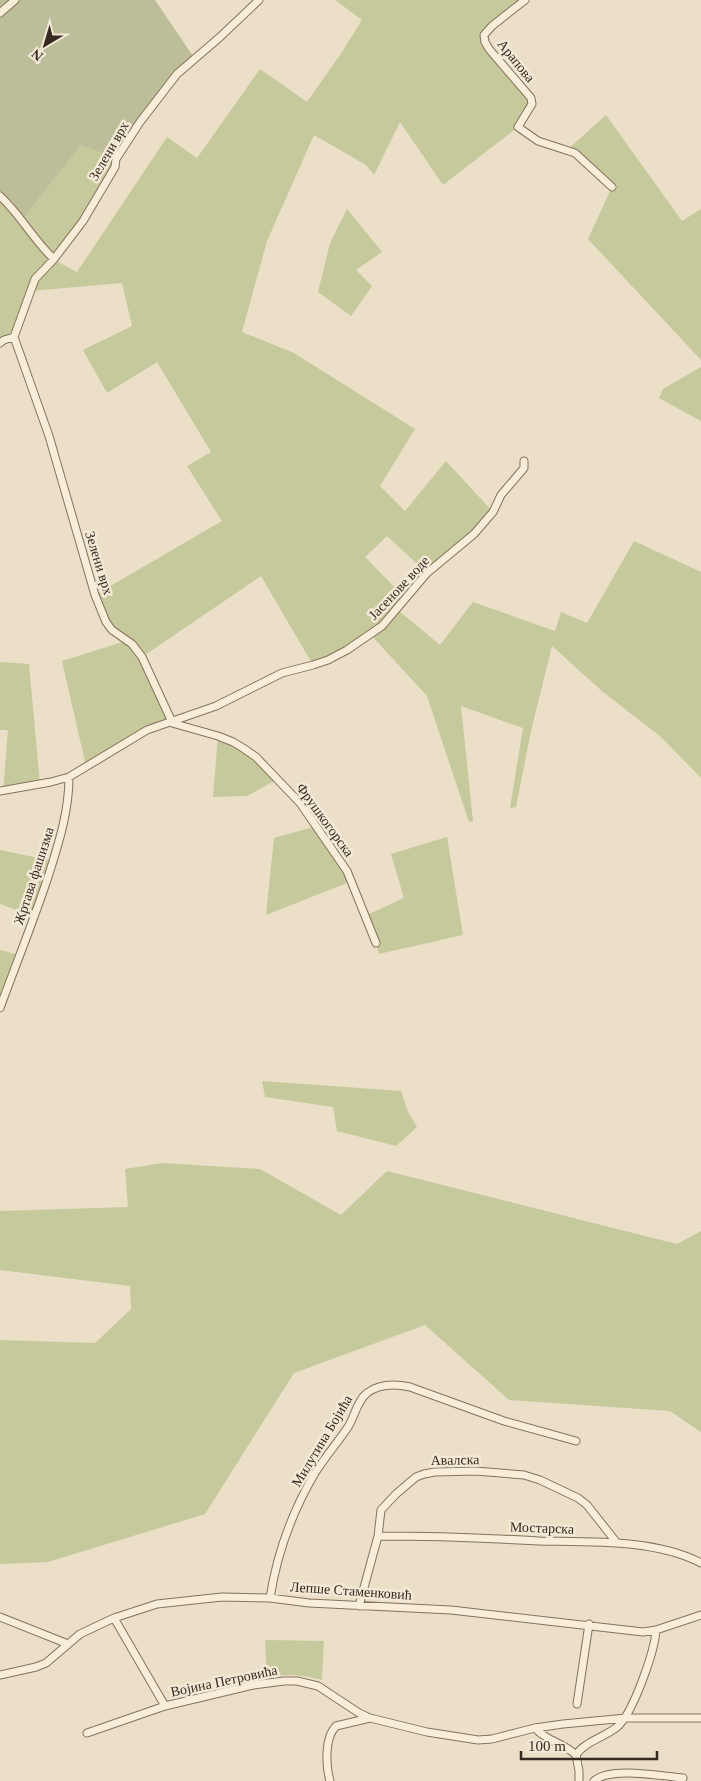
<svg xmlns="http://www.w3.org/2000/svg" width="701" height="1781" font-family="'Times New Roman',serif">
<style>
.green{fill:#c6c99b}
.cemetery{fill:#bcbe9a}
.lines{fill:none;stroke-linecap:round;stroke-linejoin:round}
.minor-casing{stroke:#86715d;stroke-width:9}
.minor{stroke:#f7edd9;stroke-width:7}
.labels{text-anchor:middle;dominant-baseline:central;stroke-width:5;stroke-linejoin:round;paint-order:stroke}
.street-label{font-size:14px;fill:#372a20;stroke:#f3e9d6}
</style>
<rect width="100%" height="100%" fill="#ebdfc7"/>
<!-- green -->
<path class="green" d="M 335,0 L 525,0 L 492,26 L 485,42 L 531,98 L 518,127 L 443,185 L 400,122 L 374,175 L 366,165 L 314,135 L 267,241 L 242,332 L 294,353 L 415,429 L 380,486 L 405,511 L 446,461 L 493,512 L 482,526 L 427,573 L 387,536 L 365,557 L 406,599 L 398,610 L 440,645 L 473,602 L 555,631 L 561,612 L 587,623 L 634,541 L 701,572 L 701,778 L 661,737 L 603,692 L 552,646 L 531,731 L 516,807 L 510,808 L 523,728 L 461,706 L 473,821 L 469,822 L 427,696 L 371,635 L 313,665 L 261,576 L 142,657 L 172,722 L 147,730 L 86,766 L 62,661 L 126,641 L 112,630 L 95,595 L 222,521 L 187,466 L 211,452 L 157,362 L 107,393 L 83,350 L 132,326 L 122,283 L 31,291 L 14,337 L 0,343 L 0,199 L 23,219 L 81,145 L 116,159 L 115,167 L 54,260 L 77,272 L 167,137 L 197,158 L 260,69 L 307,102 L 340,55 L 362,20 Z
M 606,115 L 682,221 L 701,209 L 701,360 L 588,239 L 612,187 L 567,150 Z
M 347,209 L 382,252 L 356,270 L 372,286 L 351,316 L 318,292 L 330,243 Z
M 701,367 L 701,421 L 659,398 L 663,389 Z
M 0,662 L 29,664 L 40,784 L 3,791 L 8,730 L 0,730 Z
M 218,736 L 233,742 L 278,779 L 247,796 L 213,797 Z
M 317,826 L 352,881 L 266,915 L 274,838 Z
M 447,837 L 463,935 L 379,954 L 377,946 L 365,916 L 404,898 L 391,854 Z
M 0,850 L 53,861 L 35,917 L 0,904 Z
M 0,950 L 20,955 L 0,1008 Z
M 262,1081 L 401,1091 L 408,1112 L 417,1127 L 396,1146 L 337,1131 L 333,1107 L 265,1097 Z
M 162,1163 L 260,1169 L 341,1215 L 387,1171 L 677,1244 L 701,1231 L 701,1432 L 670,1411 L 509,1400 L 425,1325 L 294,1373 L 205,1514 L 48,1562 L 0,1564 L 0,1340 L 95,1343 L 131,1309 L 130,1286 L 0,1270 L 0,1211 L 128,1207 L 125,1169 Z
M 265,1640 L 324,1641 L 322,1680 C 300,1675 290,1673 267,1678 Z"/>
<!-- cemetery -->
<path class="cemetery" d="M 0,0 L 155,0 L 195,59 L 177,74 L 116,159 L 81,145 L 23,219 L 0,199 Z"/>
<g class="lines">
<defs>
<path id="minor" d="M 525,0 L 492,26 L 484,35 L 485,42 L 489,49 L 531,98 L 532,104 L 518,127 L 538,141 L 575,153 L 612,187
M 0,13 L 15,0
M 0,196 C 21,215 33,240 54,259
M 0,343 L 4,340 L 14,337
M 172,722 L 142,657 L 132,644 L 112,630 L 106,622 L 95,595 L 49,436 L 14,337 L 35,279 L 54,259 L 83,221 L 115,167 L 116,159 L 140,122 L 177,74 L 220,37 L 259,0
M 172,723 L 218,736 L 233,742 L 243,748 L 256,757 L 300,803 L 347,871 L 376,943
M 0,791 L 51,782 L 69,777 L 147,730 L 216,706 L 282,673 L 313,665 L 328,660 L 347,650 L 382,626 L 427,573 L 474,534 L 493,512 L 501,495 L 524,468 L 524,461
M 0,1008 C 16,964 34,920 49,874 C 59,842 69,811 69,777
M 378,1536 C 432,1536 486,1538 539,1541 C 589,1542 656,1539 701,1563
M 270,1598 C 277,1553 292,1512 315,1473 C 325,1457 338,1442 348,1427 C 355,1416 357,1401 367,1393 C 379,1384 396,1384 410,1387 L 504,1421 L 576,1441
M 359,1606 L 378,1536 L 381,1510 L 396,1494 L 416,1477 L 424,1474 L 435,1472 L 475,1471 L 524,1475 L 540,1480 L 578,1498 L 587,1505 L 617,1543
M 0,1617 L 68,1644
M 114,1618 L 165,1706
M 0,1675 L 36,1667 L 46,1663 L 80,1634 L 114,1618 L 157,1604 L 222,1597 L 270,1598 L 309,1603 L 451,1610 L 643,1632 L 656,1630 L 701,1615
M 577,1704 L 589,1624
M 535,1728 C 547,1742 563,1742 576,1755
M 87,1733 L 165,1706 L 253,1685 L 284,1681 L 297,1681 L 318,1686 L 359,1713 L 370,1718 L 427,1732 L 478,1740 L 492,1739 L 535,1728 L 563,1724 L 626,1718 L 701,1718
M 330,1781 C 326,1767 324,1738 336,1726 L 370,1718
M 579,1781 L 579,1771 L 576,1755 C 584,1742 605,1737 617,1727 C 633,1714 655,1650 656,1630
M 594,1781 C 610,1766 661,1776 683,1778"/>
</defs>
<!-- minor casing -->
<use href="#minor" class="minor-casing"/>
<!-- minor -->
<use href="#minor" class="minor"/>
</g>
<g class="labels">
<!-- street labels -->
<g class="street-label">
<text transform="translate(516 61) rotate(51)">Арапова</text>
<text transform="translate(109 151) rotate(-60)">Зелени врх</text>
<text transform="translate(99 563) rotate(73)">Зелени врх</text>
<text transform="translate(399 588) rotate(-47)">Јасенове воде</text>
<text transform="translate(325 820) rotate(54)">Фрушкогорска</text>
<text transform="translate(34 876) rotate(-72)">Жртава фашизма</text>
<text transform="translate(322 1441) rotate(-59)">Милутина Бојића</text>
<text transform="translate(455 1460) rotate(-1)">Авалска</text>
<text transform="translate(542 1528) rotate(2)">Мостарска</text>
<text transform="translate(351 1591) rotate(4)">Лепше Стаменковић</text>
<text transform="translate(224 1681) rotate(-12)">Војина Петровића</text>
</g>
</g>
<!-- north arrow -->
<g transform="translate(45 45) rotate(218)" stroke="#f3e9d6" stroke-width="4" paint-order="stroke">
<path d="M0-4L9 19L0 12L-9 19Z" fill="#372a20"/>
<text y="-8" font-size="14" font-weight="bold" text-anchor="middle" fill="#372a20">N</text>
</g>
<!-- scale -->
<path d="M521 1751v8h136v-8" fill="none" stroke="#372a20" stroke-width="2.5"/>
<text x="528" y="1751" font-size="15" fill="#372a20" stroke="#f3e9d6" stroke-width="4" paint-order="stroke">100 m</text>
</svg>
